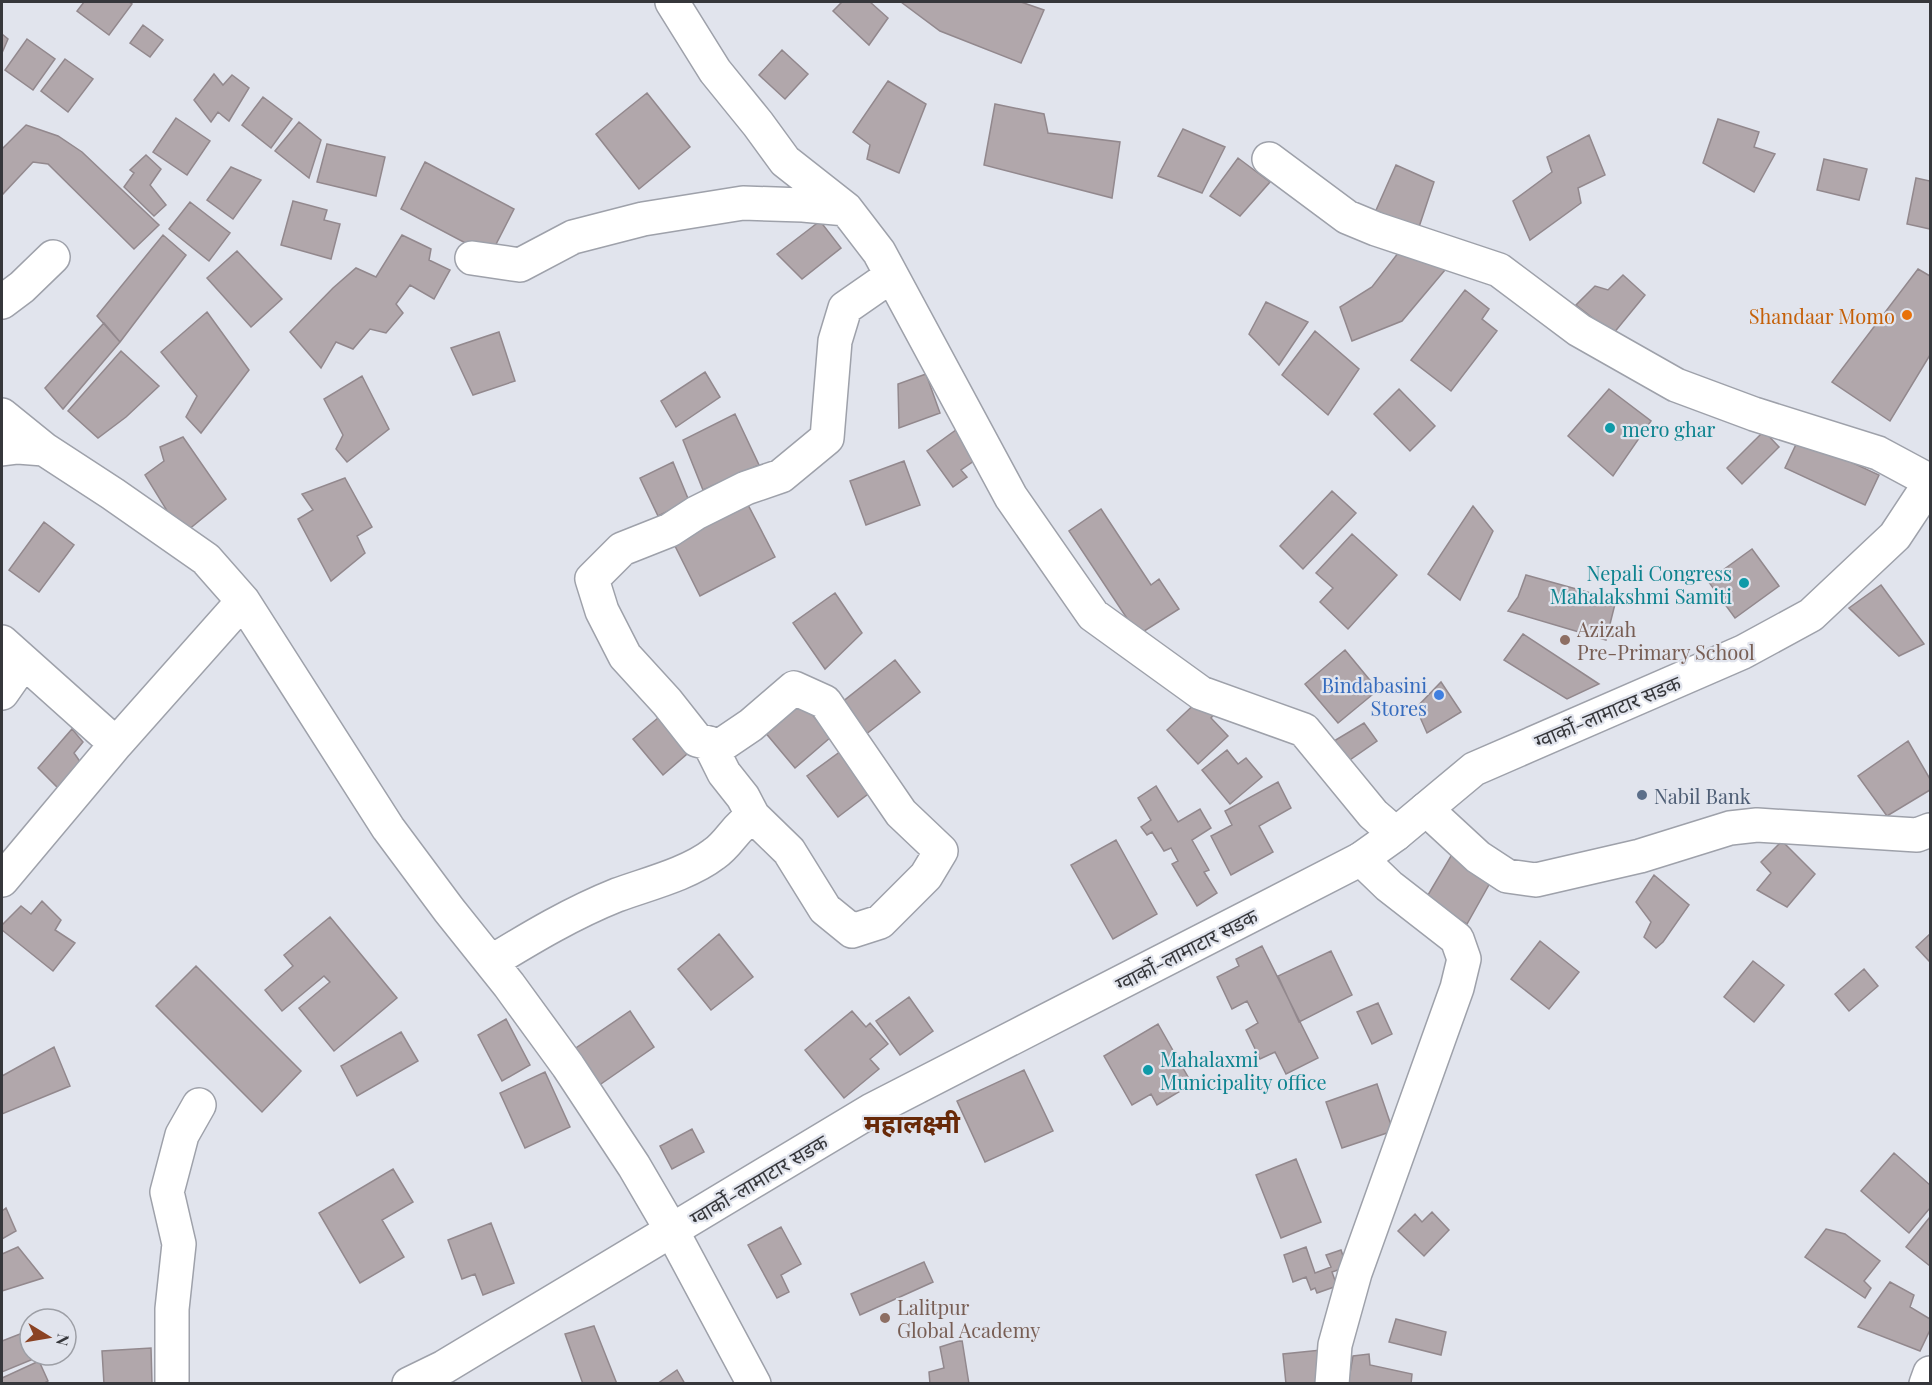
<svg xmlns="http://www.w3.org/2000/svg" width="1932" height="1385" font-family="'Playfair Display','Noto Sans Devanagari',serif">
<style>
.building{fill:#b1a7ab;stroke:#92888d;stroke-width:1.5}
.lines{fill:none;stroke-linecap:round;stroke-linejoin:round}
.street-casing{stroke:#9ea1aa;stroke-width:36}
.secondary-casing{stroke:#9ea1aa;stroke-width:36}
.street{stroke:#fff;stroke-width:33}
.secondary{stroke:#fff;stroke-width:33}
.food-dot{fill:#e8710a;stroke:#e1e4ed;stroke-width:2}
.culture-dot{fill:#0f9aa8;stroke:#e1e4ed;stroke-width:2}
.education-dot{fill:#8d6e63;stroke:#e1e4ed;stroke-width:2}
.shop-dot{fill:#3f7fe0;stroke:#e1e4ed;stroke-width:2}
.service-dot{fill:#5c6f8a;stroke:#e1e4ed;stroke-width:2}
.labels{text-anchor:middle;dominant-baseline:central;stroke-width:4.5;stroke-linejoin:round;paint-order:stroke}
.food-label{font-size:20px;fill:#c56008;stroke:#e1e4ed;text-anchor:end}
.culture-label{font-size:20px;fill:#0d838f;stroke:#e1e4ed;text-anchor:start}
.education-label{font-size:20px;fill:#785e54;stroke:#e1e4ed;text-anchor:start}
.shop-label{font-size:20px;fill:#366cbe;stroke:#e1e4ed;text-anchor:end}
.street-label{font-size:20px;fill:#36373b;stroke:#e1e4ed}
.service-label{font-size:20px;fill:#4e5e75;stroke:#e1e4ed;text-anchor:start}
.district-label{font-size:26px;font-weight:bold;fill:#682908;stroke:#e1e4ed}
</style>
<rect width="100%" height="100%" fill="#e1e4ed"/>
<!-- building -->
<path class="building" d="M 84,2 L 129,2 L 132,4 L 109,35 L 77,11 Z
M 842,2 L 870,2 L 888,18 L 869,45 L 833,11 Z
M 901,2 L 1021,2 L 1044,10 L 1021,63 L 940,31 Z
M 143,25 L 163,40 L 150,57 L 130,43 Z
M 2,34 L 8,39 L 2,53 Z
M 27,39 L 55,59 L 33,90 L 5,70 Z
M 782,50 L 808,74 L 785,99 L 759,75 Z
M 65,59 L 93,79 L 68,112 L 41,91 Z
M 214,74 L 223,85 L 232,75 L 249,88 L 229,121 L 218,112 L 211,122 L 194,100 Z
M 888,81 L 926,104 L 899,173 L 867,159 L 870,145 L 853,132 Z
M 647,93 L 690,147 L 639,189 L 596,134 Z
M 263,97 L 292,119 L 271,148 L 242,125 Z
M 995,104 L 1044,114 L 1048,133 L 1120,142 L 1112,198 L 984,165 Z
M 176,118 L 210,141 L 187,175 L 153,152 Z
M 1718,119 L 1759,132 L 1754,147 L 1775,154 L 1754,192 L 1703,163 Z
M 299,122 L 321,140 L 309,178 L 275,151 Z
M 26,125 L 58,136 L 82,152 L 159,225 L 134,249 L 48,164 L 33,162 L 2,195 L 2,149 Z
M 1183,129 L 1225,147 L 1202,193 L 1158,176 Z
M 1589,135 L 1605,175 L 1578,188 L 1581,203 L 1530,240 L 1513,201 L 1552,172 L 1547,157 Z
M 327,144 L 385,157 L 376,196 L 317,182 Z
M 146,155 L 161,169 L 150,185 L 166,205 L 154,216 L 124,187 L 134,173 L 130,170 Z
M 1238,158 L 1270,182 L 1240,216 L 1210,196 Z
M 1824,159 L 1867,169 L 1859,200 L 1817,190 Z
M 425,162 L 514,209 L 490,256 L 401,209 Z
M 1396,165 L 1434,182 L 1417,233 L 1373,217 Z
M 231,167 L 261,180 L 233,219 L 207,200 Z
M 1916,178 L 1930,181 L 1930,229 L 1907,224 Z
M 293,201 L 327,210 L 324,220 L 340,224 L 331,259 L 281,245 Z
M 190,202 L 230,233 L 209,261 L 169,229 Z
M 820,221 L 841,248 L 802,279 L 777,254 Z
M 163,235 L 186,255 L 120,342 L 97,316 Z
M 402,235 L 431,249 L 429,260 L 450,270 L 434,299 L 410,285 L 396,304 L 403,313 L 386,333 L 370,329 L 353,349 L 336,342 L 321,368 L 290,332 L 333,288 L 356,268 L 376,277 Z
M 1402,248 L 1445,270 L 1402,321 L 1352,341 L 1340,307 L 1372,287 Z
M 237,251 L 282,299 L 251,327 L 207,278 Z
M 1918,269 L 1930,276 L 1930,355 L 1890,421 L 1832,382 Z
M 1623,275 L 1645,295 L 1613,334 L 1576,305 L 1595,286 L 1608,290 Z
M 1465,290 L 1489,309 L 1482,319 L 1497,331 L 1451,391 L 1411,360 Z
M 1266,302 L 1308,322 L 1279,365 L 1249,334 Z
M 207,312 L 249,370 L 201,433 L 186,417 L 197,396 L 161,352 Z
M 104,323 L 120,342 L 63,409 L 45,388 Z
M 1315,331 L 1359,369 L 1328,415 L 1282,375 Z
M 499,332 L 515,381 L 473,395 L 451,348 Z
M 121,351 L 159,386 L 126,417 L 98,438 L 68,411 Z
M 705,372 L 720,397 L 676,427 L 661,401 Z
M 926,374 L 940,413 L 899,428 L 898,384 Z
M 362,376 L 389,429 L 347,462 L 336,449 L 343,435 L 324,399 Z
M 1399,389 L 1435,426 L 1410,451 L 1374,414 Z
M 1609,389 L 1651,421 L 1613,476 L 1568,436 Z
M 735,414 L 759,465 L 703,490 L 683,440 Z
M 960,427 L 981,456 L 961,470 L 967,477 L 953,487 L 927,451 Z
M 1764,431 L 1779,447 L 1742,484 L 1727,468 Z
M 183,437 L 226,499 L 182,535 L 145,475 L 164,461 L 160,447 Z
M 1799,438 L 1879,475 L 1865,505 L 1785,468 Z
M 904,461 L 920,505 L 866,525 L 850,481 Z
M 673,462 L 689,501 L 658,516 L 640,478 Z
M 345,478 L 372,527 L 357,536 L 365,553 L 331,581 L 298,519 L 313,510 L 302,494 Z
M 1332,491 L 1356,513 L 1303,569 L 1280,546 Z
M 745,499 L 775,557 L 700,596 L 671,538 Z
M 1473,506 L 1493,531 L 1460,600 L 1428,574 Z
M 1101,509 L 1151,585 L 1159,579 L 1179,609 L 1138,635 L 1069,531 Z
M 44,522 L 74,545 L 39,592 L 9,570 Z
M 1352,534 L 1397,575 L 1348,629 L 1320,602 L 1333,588 L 1316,573 Z
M 1752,549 L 1779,586 L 1735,618 L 1708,581 Z
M 1526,575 L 1616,600 L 1606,640 L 1508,611 L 1518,597 Z
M 1881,585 L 1924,644 L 1899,656 L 1849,608 Z
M 835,593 L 862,633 L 825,669 L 793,623 Z
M 1523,634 L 1599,684 L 1567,699 L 1504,660 Z
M 1345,650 L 1378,690 L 1338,723 L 1305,684 Z
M 895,660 L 920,692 L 865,735 L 841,703 Z
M 1441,682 L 1461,712 L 1427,733 L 1416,708 Z
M 1201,698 L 1215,713 L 1211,718 L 1228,736 L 1198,764 L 1167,730 Z
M 800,700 L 831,737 L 795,768 L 764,731 Z
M 665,712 L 694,748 L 663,775 L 633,739 Z
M 1364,723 L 1377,741 L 1344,764 L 1329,744 Z
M 72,729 L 83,742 L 74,753 L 81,763 L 61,791 L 38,768 Z
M 1908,741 L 1930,779 L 1930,790 L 1887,816 L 1858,776 Z
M 1227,750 L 1238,764 L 1246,758 L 1262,777 L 1230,804 L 1202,770 Z
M 841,751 L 872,791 L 838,817 L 807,776 Z
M 1278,782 L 1291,808 L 1259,826 L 1273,852 L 1231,875 L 1211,836 L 1232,825 L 1225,811 Z
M 1156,786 L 1178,822 L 1200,809 L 1211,828 L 1192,840 L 1209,870 L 1204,872 L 1217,893 L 1197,906 L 1172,864 L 1178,861 L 1171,848 L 1164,851 L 1152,832 L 1147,835 L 1141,827 L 1151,820 L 1138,798 Z
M 1116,840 L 1157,914 L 1113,939 L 1071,865 Z
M 1782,841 L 1815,874 L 1787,907 L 1757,890 L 1771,873 L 1761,862 Z
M 1454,851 L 1495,874 L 1467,924 L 1425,900 Z
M 1654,875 L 1689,905 L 1663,942 L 1656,948 L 1644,937 L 1651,922 L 1636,902 Z
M 42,901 L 61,920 L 55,930 L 75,943 L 53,971 L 2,930 L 2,925 L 21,906 L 31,914 Z
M 330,917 L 397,998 L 334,1051 L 299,1008 L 330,982 L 324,976 L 282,1011 L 265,990 L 293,966 L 284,955 Z
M 719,934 L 753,977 L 711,1010 L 678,969 Z
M 1930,934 L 1930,962 L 1916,947 Z
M 1540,941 L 1579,972 L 1549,1009 L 1511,979 Z
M 1262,946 L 1318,1058 L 1286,1074 L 1275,1052 L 1260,1059 L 1246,1030 L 1258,1023 L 1247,1001 L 1232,1009 L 1217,977 L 1239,966 L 1236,959 Z
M 1331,951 L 1352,995 L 1299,1022 L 1278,976 Z
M 1753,961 L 1784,985 L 1754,1022 L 1724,997 Z
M 196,966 L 301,1071 L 262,1112 L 156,1006 Z
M 1864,969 L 1878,986 L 1849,1011 L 1835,994 Z
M 909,997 L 933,1031 L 900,1055 L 876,1021 Z
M 1378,1003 L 1392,1034 L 1372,1044 L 1357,1012 Z
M 630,1011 L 654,1047 L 598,1086 L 573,1050 Z
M 852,1011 L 866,1027 L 870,1023 L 888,1044 L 870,1059 L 879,1069 L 844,1098 L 805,1050 Z
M 506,1019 L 530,1065 L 502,1081 L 478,1035 Z
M 1158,1024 L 1192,1084 L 1157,1105 L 1151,1094 L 1132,1105 L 1104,1056 Z
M 401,1032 L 418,1061 L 357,1096 L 341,1066 Z
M 54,1047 L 70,1086 L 2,1114 L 2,1076 Z
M 1024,1070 L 1053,1131 L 985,1162 L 957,1101 Z
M 545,1072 L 570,1127 L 525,1148 L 500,1093 Z
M 1377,1084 L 1393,1131 L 1342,1148 L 1326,1102 Z
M 692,1129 L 704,1152 L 672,1169 L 660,1146 Z
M 1894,1153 L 1930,1185 L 1930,1208 L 1909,1233 L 1861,1191 Z
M 1296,1159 L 1321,1222 L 1281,1238 L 1256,1175 Z
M 393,1169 L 413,1202 L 382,1220 L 404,1257 L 360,1283 L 319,1213 Z
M 6,1208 L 16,1231 L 2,1239 L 2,1211 Z
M 1432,1212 L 1449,1230 L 1424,1256 L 1398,1231 L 1415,1214 L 1422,1222 Z
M 1930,1217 L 1930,1266 L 1906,1247 Z
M 491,1223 L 514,1283 L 483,1295 L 475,1274 L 462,1279 L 448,1240 Z
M 781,1227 L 801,1264 L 781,1275 L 789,1292 L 777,1298 L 748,1245 Z
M 1826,1229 L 1845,1234 L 1880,1261 L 1864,1281 L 1871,1288 L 1865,1298 L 1805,1257 Z
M 18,1247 L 43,1278 L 2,1291 L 2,1254 Z
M 1306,1247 L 1315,1273 L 1331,1267 L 1326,1255 L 1341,1250 L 1347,1267 L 1332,1272 L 1337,1286 L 1317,1293 L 1315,1288 L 1311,1290 L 1306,1277 L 1293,1282 L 1284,1255 Z
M 924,1262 L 933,1282 L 860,1315 L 851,1294 Z
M 1890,1282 L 1914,1295 L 1910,1307 L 1930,1319 L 1930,1330 L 1920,1351 L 1858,1327 Z
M 1396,1319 L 1446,1332 L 1441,1355 L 1389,1342 Z
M 594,1326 L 617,1384 L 583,1384 L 565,1334 Z
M 30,1330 L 30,1355 L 43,1355 L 2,1372 L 2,1341 Z
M 962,1340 L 969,1384 L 930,1384 L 929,1372 L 944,1368 L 940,1347 Z
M 151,1348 L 152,1384 L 104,1384 L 102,1351 Z
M 1321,1350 L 1324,1384 L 1286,1384 L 1283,1354 Z
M 1369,1354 L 1370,1365 L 1412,1374 L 1411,1384 L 1348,1384 L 1353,1356 Z
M 39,1361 L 48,1381 L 43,1384 L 2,1384 L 2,1378 Z
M 677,1370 L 685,1384 L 657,1384 Z"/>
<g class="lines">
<defs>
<path id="street" d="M 672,2 L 715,71 L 758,124 L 785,161 L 846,209 L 879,252 L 1011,497 L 1093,615 L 1201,693 L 1304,730 L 1373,814 L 1396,834
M 1269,159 L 1347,217 L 1376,229 L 1499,270 L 1579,330 L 1676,385 L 1754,414 L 1878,453 L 1930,481
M 472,258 L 520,265 L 573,237 L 643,219 L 743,203 L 803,205 L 846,209
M 2,302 L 22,287 L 53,257
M 2,415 L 44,449 L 113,494 L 206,559 L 243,601 L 388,828 L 449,910 L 509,985 L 568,1066 L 634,1166 L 672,1231 L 754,1384
M 2,449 L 18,447 L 44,449
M 2,642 L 116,744
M 2,693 L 23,663
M 709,743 L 724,773 L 743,797 L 753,816 L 789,851 L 825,909 L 852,931 L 880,922 L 926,876 L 941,851 L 901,813 L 825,702 L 794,688 L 751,725 L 720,746 L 697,740 L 667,702 L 625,656 L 602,611 L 592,579 L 622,549 L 670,530 L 696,513 L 746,488 L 781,476 L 827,438 L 835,341 L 845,308 L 891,276
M 1426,809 L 1478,857 L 1507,876 L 1536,880 L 1640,856 L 1730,828 L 1757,825 L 1917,835 L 1930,830
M 2,880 L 116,744 L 243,601
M 491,962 C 532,937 572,913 617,895 C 647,884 688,874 714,854 C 729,844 736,826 753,816
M 172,1384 L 172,1309 L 179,1244 L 167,1192 L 182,1135 L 199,1105
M 1332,1384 L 1335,1345 L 1355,1273 L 1457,988 L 1464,959 L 1457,939 L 1389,886 L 1361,859
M 1926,1384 L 1930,1373"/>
<path id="secondary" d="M 409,1384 L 444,1367 L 872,1110 L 1361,859 L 1396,834 L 1474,769 L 1743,652 L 1811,615 L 1895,536 L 1930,483"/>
</defs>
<!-- street casing -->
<use href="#street" class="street-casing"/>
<!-- secondary casing -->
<use href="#secondary" class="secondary-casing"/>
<!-- street -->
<use href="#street" class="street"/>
<!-- secondary -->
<use href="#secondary" class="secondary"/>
</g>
<!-- markers -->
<circle class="food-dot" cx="1907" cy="315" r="6"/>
<g class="culture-dot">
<circle cx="1610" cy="428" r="6"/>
<circle cx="1744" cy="583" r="6"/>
<circle cx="1148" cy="1070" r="6"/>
</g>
<g class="education-dot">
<circle cx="1565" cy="640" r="6"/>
<circle cx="885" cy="1318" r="6"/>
</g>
<circle class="shop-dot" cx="1439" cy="695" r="6"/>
<circle class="service-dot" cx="1642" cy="795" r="6"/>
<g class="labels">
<!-- food labels -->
<g class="food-label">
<text x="1895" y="315">Shandaar Momo</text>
</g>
<!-- culture labels -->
<g class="culture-label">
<text x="1622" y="428">mero ghar</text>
<text x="1732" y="572" text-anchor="end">Nepali Congress<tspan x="1732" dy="23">Mahalakshmi Samiti</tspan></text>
<text x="1160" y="1058">Mahalaxmi<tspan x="1160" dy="23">Municipality office</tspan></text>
</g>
<!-- education labels -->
<g class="education-label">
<text x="1577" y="628">Azizah<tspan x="1577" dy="23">Pre-Primary School</tspan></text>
<text x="897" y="1306">Lalitpur<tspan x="897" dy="23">Global Academy</tspan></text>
</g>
<!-- shop labels -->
<g class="shop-label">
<text x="1427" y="684">Bindabasini<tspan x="1427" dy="23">Stores</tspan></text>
</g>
<!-- street labels -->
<g class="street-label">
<text transform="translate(1607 711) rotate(-23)">ग्वार्को-लामाटार सडक</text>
<text transform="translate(1186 949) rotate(-27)">ग्वार्को-लामाटार सडक</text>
<text transform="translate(758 1179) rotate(-31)">ग्वार्को-लामाटार सडक</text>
</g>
<!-- service labels -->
<g class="service-label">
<text x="1654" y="795">Nabil Bank</text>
</g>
<!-- district labels -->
<g class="district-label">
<text x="912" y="1122">महालक्ष्मी</text>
</g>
</g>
<!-- border -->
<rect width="1932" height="1385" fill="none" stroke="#36373b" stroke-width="6"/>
<!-- north arrow -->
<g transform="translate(48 1337) rotate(101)"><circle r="28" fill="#e1e4ed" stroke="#9d9fa6" stroke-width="1.5"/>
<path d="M0-4.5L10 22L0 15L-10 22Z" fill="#8b4323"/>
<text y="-9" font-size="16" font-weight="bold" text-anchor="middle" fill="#36373b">N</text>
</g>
</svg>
